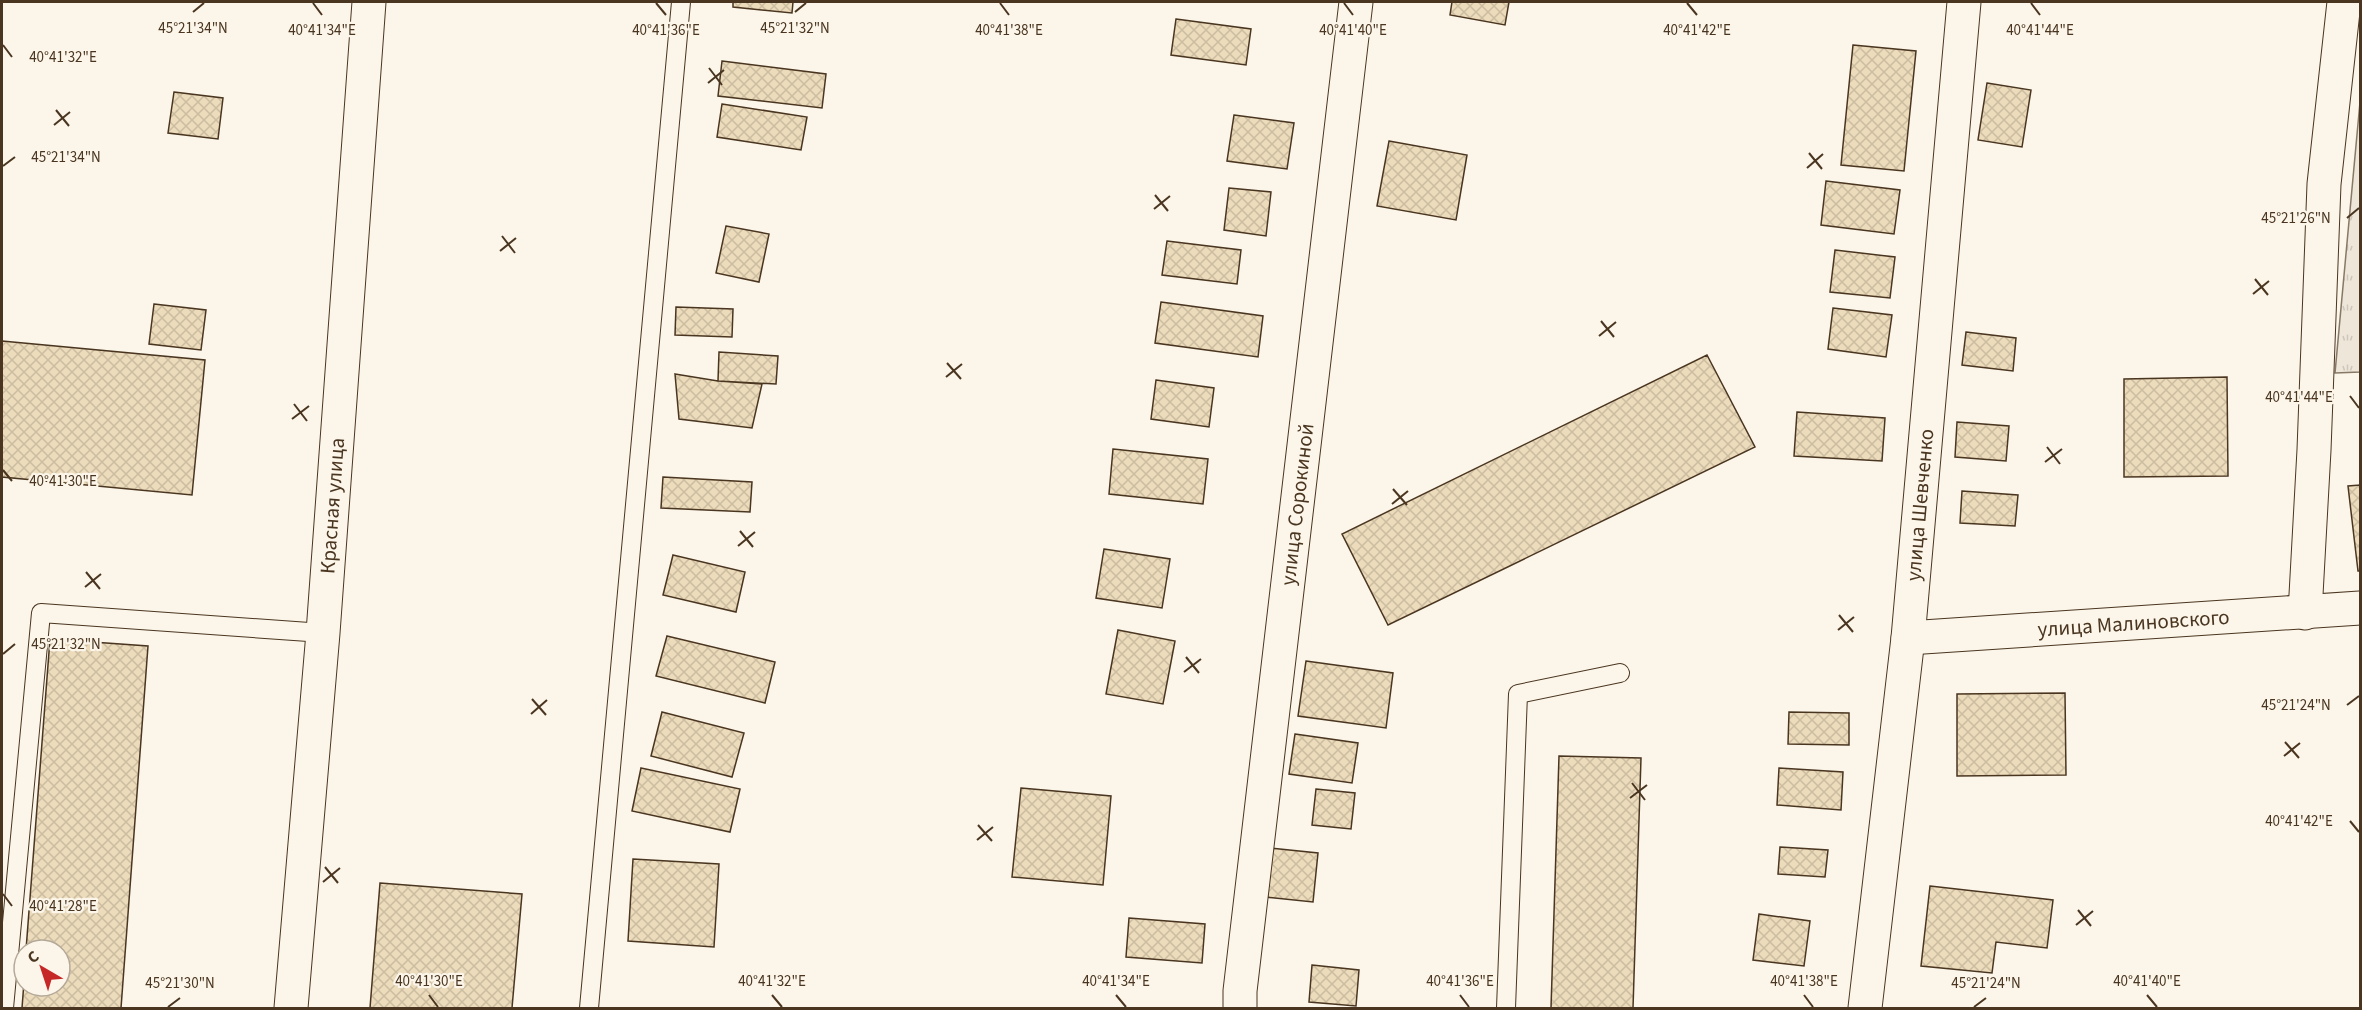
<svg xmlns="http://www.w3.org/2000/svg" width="2362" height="1010" font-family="'Source Sans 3',sans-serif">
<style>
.park{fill:url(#park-tufts);stroke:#887966;stroke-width:1.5}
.building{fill:url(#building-cross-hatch);stroke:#4a3520;stroke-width:1.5}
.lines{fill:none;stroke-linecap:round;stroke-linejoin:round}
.lane-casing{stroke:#4a3520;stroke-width:20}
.street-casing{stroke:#4a3520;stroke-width:35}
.secondary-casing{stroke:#4a3520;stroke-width:35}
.lane{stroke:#fbf6e9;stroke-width:18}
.street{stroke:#fbf6e9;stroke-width:33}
.secondary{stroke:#fbf6e9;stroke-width:33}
.ticks{fill:none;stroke:#4a3520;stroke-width:2}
.labels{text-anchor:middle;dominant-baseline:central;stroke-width:4.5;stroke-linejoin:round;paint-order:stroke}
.street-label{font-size:21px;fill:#4a3520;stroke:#fbf6e9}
.ticks-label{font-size:15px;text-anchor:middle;fill:#4a3520;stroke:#fbf6e9;stroke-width:4.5;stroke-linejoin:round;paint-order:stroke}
</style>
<defs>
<pattern id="park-tufts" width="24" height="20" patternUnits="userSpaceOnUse" patternTransform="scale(1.5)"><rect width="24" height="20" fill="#ede6d9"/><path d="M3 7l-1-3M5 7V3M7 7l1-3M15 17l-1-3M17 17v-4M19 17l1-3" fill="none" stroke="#cdc6ba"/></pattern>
<pattern id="building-cross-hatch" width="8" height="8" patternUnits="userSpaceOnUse" patternTransform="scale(1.5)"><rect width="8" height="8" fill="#ecdcbc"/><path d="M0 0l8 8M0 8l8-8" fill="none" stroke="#ccbda1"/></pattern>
</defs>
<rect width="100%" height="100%" fill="#fbf6e9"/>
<!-- park -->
<path class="park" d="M 2360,102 L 2360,372 L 2335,373 Z"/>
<!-- building -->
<path class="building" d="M 733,2 L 793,2 L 792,13 L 733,7 Z
M 1452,2 L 1509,2 L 1505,25 L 1450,15 Z
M 1176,19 L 1251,29 L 1246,65 L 1171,55 Z
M 1853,45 L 1916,51 L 1904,171 L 1841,165 Z
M 722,61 L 826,74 L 822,108 L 718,96 Z
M 1987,83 L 2031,90 L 2022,147 L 1978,140 Z
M 174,92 L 223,98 L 218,139 L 168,133 Z
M 722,104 L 807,117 L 801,150 L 717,137 Z
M 1234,115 L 1294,123 L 1287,169 L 1227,161 Z
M 1389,141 L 1467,155 L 1456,220 L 1377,206 Z
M 1826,181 L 1900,190 L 1894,234 L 1821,225 Z
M 1229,188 L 1271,192 L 1266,236 L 1224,230 Z
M 726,226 L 769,234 L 759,282 L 716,273 Z
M 1167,241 L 1241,250 L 1237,284 L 1162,275 Z
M 1835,250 L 1895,257 L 1890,298 L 1830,292 Z
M 1161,302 L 1263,316 L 1258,357 L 1155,343 Z
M 154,304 L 206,310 L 201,350 L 149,344 Z
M 676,307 L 733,309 L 732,337 L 675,335 Z
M 1833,308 L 1892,315 L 1886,357 L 1828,349 Z
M 1966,332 L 2016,338 L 2013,371 L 1962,365 Z
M 2,341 L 205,360 L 192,495 L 2,477 Z
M 719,352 L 778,356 L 776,384 L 718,381 Z
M 1707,355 L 1755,447 L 1388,625 L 1342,534 Z
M 675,374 L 718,381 L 762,384 L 752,428 L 679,419 Z
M 2227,377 L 2228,476 L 2124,477 L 2124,379 Z
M 1156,380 L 1214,388 L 1209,427 L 1151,419 Z
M 1797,412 L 1885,418 L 1882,461 L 1794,456 Z
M 1957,422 L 2009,426 L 2006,461 L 1955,457 Z
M 1113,449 L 1208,459 L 1203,504 L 1109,494 Z
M 663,477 L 752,482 L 750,512 L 661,508 Z
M 2360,485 L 2360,571 L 2358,571 L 2348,486 Z
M 1962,491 L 2018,495 L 2015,526 L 1960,523 Z
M 1104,549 L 1170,559 L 1162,608 L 1096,598 Z
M 673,555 L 745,572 L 736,612 L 663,595 Z
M 1118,630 L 1175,641 L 1163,704 L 1106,694 Z
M 667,636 L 775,662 L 765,703 L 656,676 Z
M 50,639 L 148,646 L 121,1008 L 22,1008 L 24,982 L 24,986 L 60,986 L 60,950 L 26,950 Z
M 1306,661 L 1393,673 L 1386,728 L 1298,716 Z
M 2065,693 L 2066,775 L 1957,776 L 1957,694 Z
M 662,712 L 744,733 L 732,777 L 651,756 Z
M 1789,712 L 1849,713 L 1849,745 L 1788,744 Z
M 1295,734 L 1358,743 L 1352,783 L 1289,774 Z
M 1559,756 L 1641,758 L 1633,1008 L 1551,1008 Z
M 641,768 L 740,789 L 730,832 L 632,811 Z
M 1779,768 L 1843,772 L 1841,810 L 1777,805 Z
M 1021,788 L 1111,796 L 1103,885 L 1012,877 Z
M 1316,789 L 1355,793 L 1351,829 L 1312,825 Z
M 1780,847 L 1828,850 L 1825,877 L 1778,874 Z
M 1270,848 L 1318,853 L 1313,902 L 1265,897 Z
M 633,859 L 719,864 L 714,947 L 628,941 Z
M 380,883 L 522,894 L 512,1008 L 370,1008 Z
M 1930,886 L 2053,900 L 2047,948 L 1996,942 L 1992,973 L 1921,966 Z
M 1759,914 L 1810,921 L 1804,966 L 1753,960 Z
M 1129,918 L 1205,924 L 1202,963 L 1126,957 Z
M 1312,965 L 1359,970 L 1356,1006 L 1309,1002 Z"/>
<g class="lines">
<defs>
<path id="lane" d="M 4,1008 L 41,613 L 323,633
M 589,1008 L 681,2
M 1506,1008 L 1518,694 L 1620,673"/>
<g id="street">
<path d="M 2305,613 L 2314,450 L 2324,184 L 2344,2"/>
<path id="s1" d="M 1908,638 L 2360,608"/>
<path id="s2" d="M 1240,1008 L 1240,991 L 1356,2"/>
<path id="s3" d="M 1865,1008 L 1908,638 L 1964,2"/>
</g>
<g id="secondary">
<path id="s4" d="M 291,1008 L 323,633 L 369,2"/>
</g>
</defs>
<!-- lane casing -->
<use href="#lane" class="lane-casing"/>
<!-- street casing -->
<use href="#street" class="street-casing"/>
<!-- secondary casing -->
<use href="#secondary" class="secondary-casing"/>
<!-- lane -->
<use href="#lane" class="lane"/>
<!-- street -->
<use href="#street" class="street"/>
<!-- secondary -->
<use href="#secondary" class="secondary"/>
</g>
<!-- ticks -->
<path class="ticks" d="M 313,3 L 322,15M 656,3 L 666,15M 1000,3 L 1009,15M 1344,3 L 1353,15M 1687,3 L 1697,15M 2031,3 L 2040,15M 193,12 L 204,3M 795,12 L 806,3M 3,45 L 12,57M 709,68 L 722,85M 708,83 L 724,70M 56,110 L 69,126M 54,125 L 70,112M 1809,153 L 1822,169M 3,166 L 15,157M 1807,168 L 1823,154M 1155,195 L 1168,211M 1154,209 L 1170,196M 2347,218 L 2359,208M 502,236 L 515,253M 500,251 L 516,238M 2255,279 L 2268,295M 2253,294 L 2269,281M 1601,321 L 1614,337M 1599,336 L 1616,322M 947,363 L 961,379M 946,377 L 962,364M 2350,396 L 2359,408M 294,404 L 307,421M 292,419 L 309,406M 2047,447 L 2060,464M 2045,462 L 2062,449M 3,470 L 12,481M 1393,489 L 1407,505M 1392,504 L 1408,491M 740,531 L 753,547M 738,546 L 755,532M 86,572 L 100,589M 85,587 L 101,574M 1839,615 L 1853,632M 1838,630 L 1854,617M 3,654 L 15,644M 1186,657 L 1199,673M 1184,672 L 1201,659M 532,699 L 546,715M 2347,705 L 2359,696M 531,714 L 547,700M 2285,742 L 2299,758M 2284,756 L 2300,743M 1632,783 L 1645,800M 1630,798 L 1647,785M 2350,821 L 2359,832M 978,825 L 992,841M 977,840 L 993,827M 325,867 L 338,883M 323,882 L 340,868M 3,894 L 12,906M 2078,910 L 2091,926M 2076,925 L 2093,911M 429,995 L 438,1007M 772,995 L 782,1007M 1116,995 L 1126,1007M 1460,995 L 1469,1007M 1804,995 L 1813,1007M 2147,995 L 2157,1007M 168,1007 L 180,998M 1974,1007 L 1986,998"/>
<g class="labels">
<!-- street labels -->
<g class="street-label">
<text stroke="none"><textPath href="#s4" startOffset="504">Красная улица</textPath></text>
<text stroke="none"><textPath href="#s2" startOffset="507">улица Сорокиной</textPath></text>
<text stroke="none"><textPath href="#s3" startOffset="506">улица Шевченко</textPath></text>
<text stroke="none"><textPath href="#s1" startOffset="226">улица Малиновского</textPath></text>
</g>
</g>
<g class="ticks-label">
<text x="193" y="33">45°21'34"N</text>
<text x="795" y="33">45°21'32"N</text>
<text x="322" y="35">40°41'34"E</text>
<text x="1009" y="35">40°41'38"E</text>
<text x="1353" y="35">40°41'40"E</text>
<text x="666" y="35">40°41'36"E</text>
<text x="1697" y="35">40°41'42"E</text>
<text x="2040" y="35">40°41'44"E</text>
<text x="63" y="62">40°41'32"E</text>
<text x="66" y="162">45°21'34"N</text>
<text x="2296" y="223">45°21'26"N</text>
<text x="2299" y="402">40°41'44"E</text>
<text x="63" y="486">40°41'30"E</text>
<text x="66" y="649">45°21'32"N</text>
<text x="2296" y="710">45°21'24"N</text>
<text x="2299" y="826">40°41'42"E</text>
<text x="63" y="911">40°41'28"E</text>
<text x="429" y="986">40°41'30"E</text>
<text x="772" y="986">40°41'32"E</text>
<text x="1116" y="986">40°41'34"E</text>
<text x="1460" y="986">40°41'36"E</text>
<text x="1804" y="986">40°41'38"E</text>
<text x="2147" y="986">40°41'40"E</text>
<text x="180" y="988">45°21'30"N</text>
<text x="1986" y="988">45°21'24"N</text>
</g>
<!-- border -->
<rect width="2362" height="1010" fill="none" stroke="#4a3520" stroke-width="6"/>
<!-- north arrow -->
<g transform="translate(42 968) rotate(321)"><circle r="28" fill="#fbf6e9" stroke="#b4a999" stroke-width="1.5"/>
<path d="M0-4.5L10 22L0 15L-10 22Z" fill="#c62828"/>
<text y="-9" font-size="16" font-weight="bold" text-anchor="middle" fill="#4a3520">С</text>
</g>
</svg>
